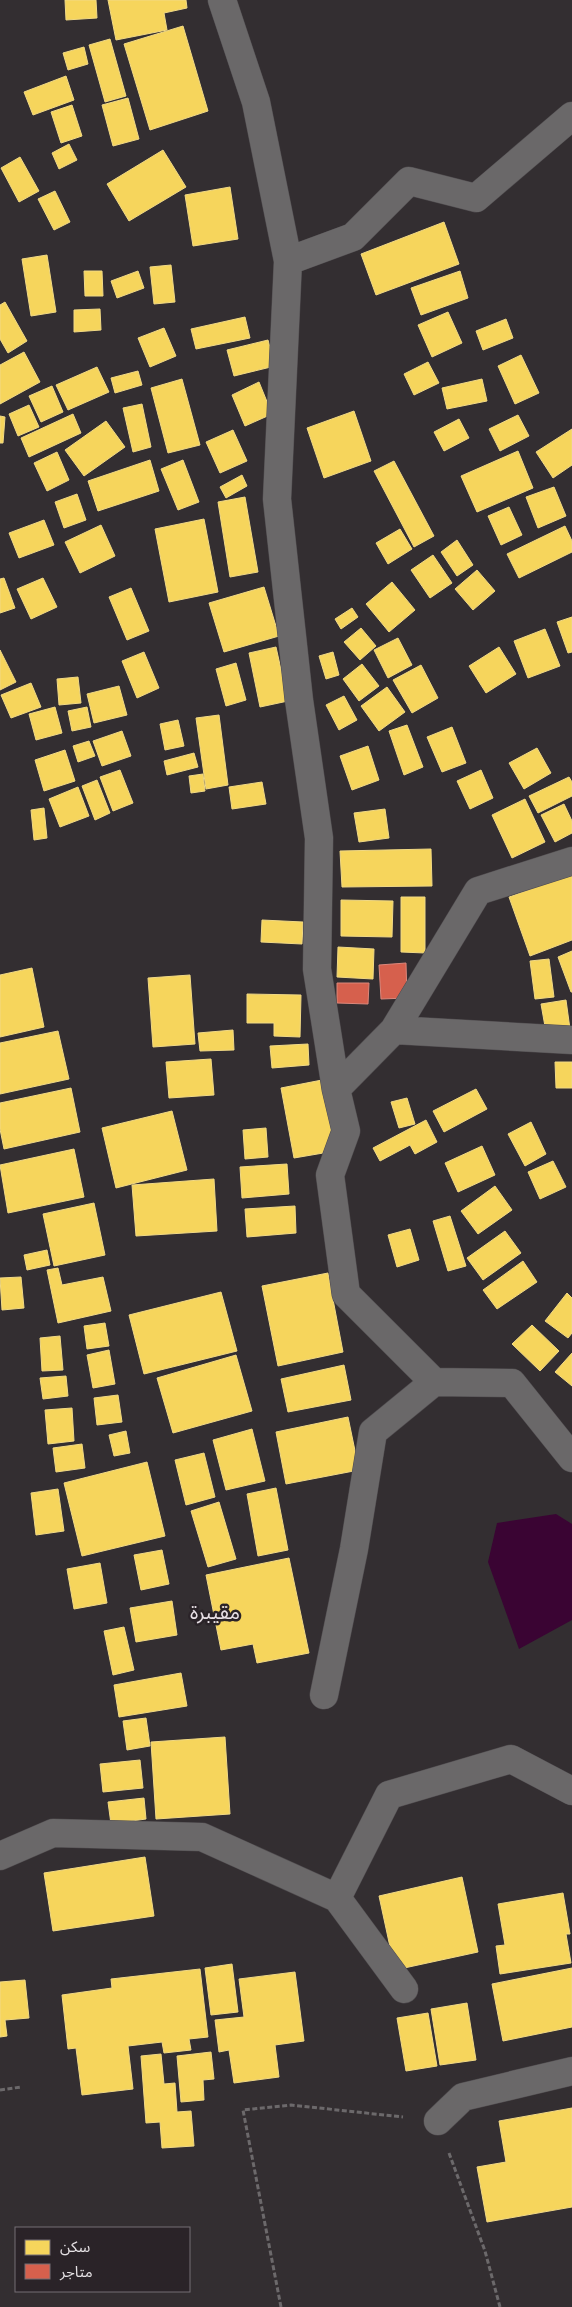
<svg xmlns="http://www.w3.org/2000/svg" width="572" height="2307" font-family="'PT Serif','Noto Sans Arabic',serif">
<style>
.water{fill:#3a0433}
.homes{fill:#f6d55c;stroke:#f1d985}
.shops{fill:#d6604d;stroke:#db877b}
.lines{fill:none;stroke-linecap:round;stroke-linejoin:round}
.minor-casing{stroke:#4f4b4e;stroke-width:29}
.path{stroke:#6c696b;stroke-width:3;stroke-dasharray:5 2.5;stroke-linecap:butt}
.minor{stroke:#6a6869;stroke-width:28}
.labels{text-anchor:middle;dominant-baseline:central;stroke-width:5;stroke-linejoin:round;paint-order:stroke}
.quarter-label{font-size:20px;fill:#e8e0e6;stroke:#2a2328}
</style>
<rect width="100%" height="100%" fill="#332e31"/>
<!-- water -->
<path class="water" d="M 556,1514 L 572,1524 L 572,1620 L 519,1649 L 488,1562 L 497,1523 Z"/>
<!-- homes -->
<path class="homes" d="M 65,0 L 96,0 L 97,18 L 66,20 Z
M 108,0 L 186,0 L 187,8 L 164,13 L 167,30 L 116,40 Z
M 183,26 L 208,111 L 150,130 L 124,44 Z
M 110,39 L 126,96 L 105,102 L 89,45 Z
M 84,47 L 88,64 L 68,70 L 63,53 Z
M 66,76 L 74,100 L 33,115 L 24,92 Z
M 128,98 L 139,139 L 113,146 L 102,105 Z
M 72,105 L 82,136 L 61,143 L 51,112 Z
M 69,144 L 77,160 L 59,169 L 52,153 Z
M 163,150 L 186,187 L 129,221 L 107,184 Z
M 20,157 L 39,191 L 19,202 L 1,168 Z
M 230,187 L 238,239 L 193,246 L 185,195 Z
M 55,191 L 70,222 L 54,230 L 38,199 Z
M 444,222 L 459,264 L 376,295 L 361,254 Z
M 47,255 L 56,312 L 31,316 L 22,259 Z
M 171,265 L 175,302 L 154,304 L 150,267 Z
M 84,271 L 102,271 L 103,296 L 85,296 Z
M 138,271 L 144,288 L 117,298 L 111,281 Z
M 460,271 L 468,298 L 421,315 L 411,288 Z
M 5,302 L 27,341 L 8,353 L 0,339 L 0,305 Z
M 100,309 L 101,330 L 74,332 L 74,310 Z
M 448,312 L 462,343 L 432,357 L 418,325 Z
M 245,317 L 250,338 L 196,349 L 191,329 Z
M 506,319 L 513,338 L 483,350 L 476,331 Z
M 164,328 L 176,356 L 150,367 L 138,338 Z
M 268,340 L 275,366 L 234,376 L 227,350 Z
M 24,352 L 40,382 L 0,404 L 0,365 Z
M 521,355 L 539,393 L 515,404 L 498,366 Z
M 428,362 L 439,383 L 414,395 L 404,374 Z
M 97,367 L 109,392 L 68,410 L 56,385 Z
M 138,371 L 142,385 L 115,393 L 111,378 Z
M 182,379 L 200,445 L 168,453 L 151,388 Z
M 482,379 L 487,401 L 447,409 L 442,388 Z
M 259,382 L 272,414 L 245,426 L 232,395 Z
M 52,386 L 63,412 L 41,422 L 29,396 Z
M 142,404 L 151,447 L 133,452 L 123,408 Z
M 29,405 L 39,427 L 18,436 L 9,414 Z
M 354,411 L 371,461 L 324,478 L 307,428 Z
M 73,414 L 81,433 L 29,457 L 21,438 Z
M 518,415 L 529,436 L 500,451 L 489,429 Z
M 0,416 L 5,417 L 3,443 L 0,443 Z
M 459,419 L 469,438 L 444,451 L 434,432 Z
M 106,421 L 125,447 L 84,476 L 65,450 Z
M 572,429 L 572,465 L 553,478 L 536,452 Z
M 233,430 L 247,461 L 220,473 L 206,442 Z
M 518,451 L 533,488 L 477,512 L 461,476 Z
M 57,452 L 69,480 L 47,491 L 34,463 Z
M 150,460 L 159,491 L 98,511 L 88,481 Z
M 183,460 L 199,502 L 178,510 L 161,469 Z
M 394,461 L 434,536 L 414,547 L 374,471 Z
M 242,475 L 247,486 L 226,498 L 220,487 Z
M 554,487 L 566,516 L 538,528 L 526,497 Z
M 77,494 L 86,520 L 64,528 L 55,502 Z
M 245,497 L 258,572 L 230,577 L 218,502 Z
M 509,507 L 522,535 L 501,545 L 488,516 Z
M 204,519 L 218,592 L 169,602 L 155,529 Z
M 44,520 L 54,545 L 19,558 L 9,533 Z
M 101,525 L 115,556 L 80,573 L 65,542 Z
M 565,526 L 572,541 L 572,552 L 519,578 L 507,554 Z
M 400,529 L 412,549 L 388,564 L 376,543 Z
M 457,540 L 473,565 L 457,576 L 441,552 Z
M 433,555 L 452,583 L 430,598 L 411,570 Z
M 477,570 L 495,591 L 473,610 L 455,589 Z
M 4,578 L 15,608 L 0,613 L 0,579 Z
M 43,578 L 57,607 L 31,619 L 17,589 Z
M 392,582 L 415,610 L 389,632 L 366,604 Z
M 264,587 L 279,636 L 224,652 L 209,603 Z
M 131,588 L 149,631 L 127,640 L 109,597 Z
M 352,608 L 358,617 L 341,629 L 335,619 Z
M 572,617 L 572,652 L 568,653 L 557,622 Z
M 361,628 L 376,646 L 360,660 L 344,642 Z
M 545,629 L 560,666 L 528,678 L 514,641 Z
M 398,638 L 412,665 L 388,678 L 374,650 Z
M 276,647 L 288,701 L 260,707 L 249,653 Z
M 499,647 L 516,674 L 486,693 L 469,666 Z
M 0,650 L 16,682 L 0,690 Z
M 144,652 L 159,688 L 137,698 L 122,661 Z
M 333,652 L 339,675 L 326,679 L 319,656 Z
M 236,663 L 246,700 L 226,706 L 216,669 Z
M 362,664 L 379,686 L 359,701 L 343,679 Z
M 421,665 L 438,698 L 412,713 L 393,680 Z
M 78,677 L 81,703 L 59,705 L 57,679 Z
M 31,683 L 41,707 L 11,718 L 1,695 Z
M 119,686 L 127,715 L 94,723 L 87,694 Z
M 387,687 L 405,712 L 379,731 L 361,706 Z
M 344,696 L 357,720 L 339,730 L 326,705 Z
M 55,707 L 62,733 L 36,740 L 29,714 Z
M 87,707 L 91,727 L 72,731 L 68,711 Z
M 219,715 L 228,785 L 206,789 L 196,718 Z
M 178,720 L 184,746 L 165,750 L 160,724 Z
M 407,725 L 423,767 L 404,775 L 389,731 Z
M 452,727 L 466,763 L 442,772 L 427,737 Z
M 122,731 L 131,756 L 102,766 L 93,741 Z
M 89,741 L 95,756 L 78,762 L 73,746 Z
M 368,746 L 379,780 L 352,790 L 340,756 Z
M 537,748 L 551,773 L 524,789 L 509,763 Z
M 65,750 L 75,781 L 44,791 L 35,760 Z
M 194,753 L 198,767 L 167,775 L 164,761 Z
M 120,770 L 133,803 L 113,811 L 100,777 Z
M 481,770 L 493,798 L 470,809 L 457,781 Z
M 203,774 L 205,791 L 191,793 L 189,776 Z
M 569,777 L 572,782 L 572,796 L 538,813 L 529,796 Z
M 97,780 L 110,813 L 95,820 L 82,786 Z
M 262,782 L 266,804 L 232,809 L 229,787 Z
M 78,787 L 89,816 L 60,827 L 49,799 Z
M 525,799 L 545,842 L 512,858 L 492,815 Z
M 564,804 L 572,821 L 572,833 L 555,842 L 541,815 Z
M 44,808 L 47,838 L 34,840 L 31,810 Z
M 385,809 L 389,838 L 359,842 L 354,813 Z
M 431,849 L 432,886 L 342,887 L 340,851 Z
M 572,874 L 572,940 L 530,956 L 509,897 Z
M 401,897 L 425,897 L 425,953 L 401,952 Z
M 341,900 L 393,901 L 392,937 L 341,936 Z
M 262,920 L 303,922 L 302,944 L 261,942 Z
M 338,947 L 374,949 L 373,979 L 337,977 Z
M 572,951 L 572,992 L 571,992 L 558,957 Z
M 549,959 L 554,997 L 535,999 L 530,961 Z
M 32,968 L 44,1027 L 0,1037 L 0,975 Z
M 190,975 L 195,1044 L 153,1047 L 148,978 Z
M 247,994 L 301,995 L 300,1037 L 274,1036 L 274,1023 L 247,1023 Z
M 566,1000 L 570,1029 L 546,1032 L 541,1004 Z
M 233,1030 L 234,1050 L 200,1051 L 198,1033 Z
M 58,1031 L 69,1079 L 0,1094 L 0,1043 Z
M 308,1044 L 309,1065 L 272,1068 L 270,1046 Z
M 211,1059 L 214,1095 L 169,1098 L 166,1062 Z
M 555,1062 L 572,1062 L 572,1088 L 556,1088 Z
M 322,1080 L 335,1151 L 294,1158 L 281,1088 Z
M 71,1088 L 80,1132 L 4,1149 L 0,1129 L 0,1103 Z
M 476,1089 L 487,1109 L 444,1132 L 433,1111 Z
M 407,1098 L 415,1124 L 399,1128 L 391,1102 Z
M 172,1111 L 187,1170 L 116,1188 L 102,1128 Z
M 426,1120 L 437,1142 L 415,1154 L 410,1145 L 380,1161 L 373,1148 Z
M 531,1122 L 546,1154 L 525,1166 L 508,1134 Z
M 266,1128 L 268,1157 L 245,1159 L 243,1130 Z
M 482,1146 L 495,1175 L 458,1192 L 445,1163 Z
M 74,1149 L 84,1197 L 8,1213 L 0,1165 Z
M 553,1161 L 566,1187 L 540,1199 L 528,1172 Z
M 287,1164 L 289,1194 L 242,1198 L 240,1167 Z
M 214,1179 L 217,1231 L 136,1236 L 132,1185 Z
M 495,1186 L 512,1210 L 478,1234 L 461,1211 Z
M 94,1203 L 105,1255 L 54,1266 L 43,1214 Z
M 295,1206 L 296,1233 L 247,1237 L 245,1209 Z
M 450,1216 L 466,1266 L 448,1271 L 433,1221 Z
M 410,1229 L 419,1260 L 397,1267 L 388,1235 Z
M 505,1231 L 521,1253 L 483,1280 L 467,1258 Z
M 47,1250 L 50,1265 L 27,1270 L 24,1255 Z
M 523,1261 L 537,1282 L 497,1309 L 483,1290 Z
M 58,1268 L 62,1285 L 103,1277 L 111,1311 L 58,1323 L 47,1270 Z
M 328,1273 L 343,1352 L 278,1366 L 262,1286 Z
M 21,1277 L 24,1308 L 2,1310 L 0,1278 Z
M 221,1292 L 237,1351 L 144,1374 L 129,1315 Z
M 567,1293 L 572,1298 L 572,1333 L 568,1338 L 545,1321 Z
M 105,1323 L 109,1346 L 87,1349 L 84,1326 Z
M 532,1325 L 559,1351 L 540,1371 L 512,1344 Z
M 60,1336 L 63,1370 L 42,1371 L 40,1338 Z
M 109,1350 L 115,1384 L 93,1388 L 87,1355 Z
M 572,1353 L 572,1386 L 555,1372 Z
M 236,1355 L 252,1411 L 173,1433 L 157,1378 Z
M 344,1365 L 351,1400 L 288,1412 L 281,1379 Z
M 66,1376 L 68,1396 L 43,1399 L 40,1378 Z
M 118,1395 L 122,1422 L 97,1425 L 94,1398 Z
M 72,1408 L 74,1441 L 48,1444 L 45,1410 Z
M 348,1417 L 359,1470 L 286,1484 L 276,1432 Z
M 252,1429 L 265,1481 L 226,1490 L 213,1440 Z
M 126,1431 L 130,1453 L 114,1456 L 109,1435 Z
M 82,1444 L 85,1468 L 56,1472 L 53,1448 Z
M 204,1453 L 215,1497 L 186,1505 L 175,1460 Z
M 147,1462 L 165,1536 L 82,1556 L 64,1483 Z
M 276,1488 L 288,1550 L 258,1556 L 247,1494 Z
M 58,1489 L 64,1531 L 36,1535 L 31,1493 Z
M 219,1502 L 236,1559 L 208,1567 L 191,1511 Z
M 162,1550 L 169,1584 L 141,1590 L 134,1555 Z
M 289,1558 L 309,1653 L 257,1663 L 253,1644 L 221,1650 L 206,1575 Z
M 100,1563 L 107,1603 L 74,1609 L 67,1569 Z
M 172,1601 L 177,1635 L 136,1642 L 130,1608 Z
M 124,1627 L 134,1670 L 113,1675 L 104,1631 Z
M 181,1673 L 187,1706 L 119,1717 L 114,1685 Z
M 146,1718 L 150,1746 L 127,1750 L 123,1721 Z
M 225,1737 L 230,1814 L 156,1819 L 151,1742 Z
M 140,1760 L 143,1788 L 103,1792 L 100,1764 Z
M 144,1798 L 146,1819 L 111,1824 L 108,1802 Z
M 145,1857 L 154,1916 L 53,1931 L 44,1873 Z
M 462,1877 L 478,1952 L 395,1970 L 379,1896 Z
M 563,1893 L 570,1934 L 566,1934 L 571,1963 L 500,1974 L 496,1946 L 505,1945 L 498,1904 Z
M 232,1964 L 238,2012 L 211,2015 L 205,1968 Z
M 572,1968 L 572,2027 L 503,2041 L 492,1984 Z
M 200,1969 L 208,2037 L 189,2039 L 191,2050 L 164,2053 L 162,2042 L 128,2046 L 133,2089 L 82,2095 L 76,2048 L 68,2049 L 62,1995 L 112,1988 L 111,1979 Z
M 295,1972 L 304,2041 L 275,2045 L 279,2077 L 234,2083 L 229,2050 L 219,2052 L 215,2020 L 244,2017 L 239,1979 Z
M 25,1980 L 29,2018 L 5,2020 L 7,2036 L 0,2037 L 0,1982 Z
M 467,2003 L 476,2060 L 440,2065 L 431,2009 Z
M 428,2013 L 437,2066 L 406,2071 L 397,2018 Z
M 211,2052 L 214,2079 L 203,2080 L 204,2100 L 181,2102 L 177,2056 Z
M 161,2054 L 164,2084 L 175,2083 L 177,2112 L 191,2111 L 194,2146 L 162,2148 L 160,2122 L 146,2123 L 141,2056 Z
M 572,2108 L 572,2207 L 487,2222 L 477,2167 L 506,2162 L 499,2121 Z"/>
<!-- shops -->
<path class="shops" d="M 406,963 L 407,998 L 381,999 L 379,965 Z
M 337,983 L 369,983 L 368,1004 L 337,1003 Z"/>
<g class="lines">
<defs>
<path id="minor" d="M 222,0 L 256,102 L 288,261 L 277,499 L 299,700 L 319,838 L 317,969 L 336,1089 L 346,1131 L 330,1175 L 346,1294 L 434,1382 L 373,1432 L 354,1549 L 324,1695
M 288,261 L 353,237 L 409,181 L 476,198 L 572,116
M 394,1030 L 572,1040
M 336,1089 L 394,1030 L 478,891 L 572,861
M 434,1382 L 512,1383 L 572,1458
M 0,1856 L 53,1833 L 202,1837 L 337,1898 L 404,1989
M 337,1898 L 389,1795 L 511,1759 L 572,1791
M 438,2121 L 463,2097 L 572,2071"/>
</defs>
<!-- minor casing -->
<use href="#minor" class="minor-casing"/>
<!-- path -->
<path class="path" d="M 0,2090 L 21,2087
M 449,2153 L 485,2251 L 500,2307
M 281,2307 L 243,2110 L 291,2105 L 403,2117"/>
<!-- minor -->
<use href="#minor" class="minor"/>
</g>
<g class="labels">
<!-- quarter labels -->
<g class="quarter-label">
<text x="215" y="1611">مقيبرة</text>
</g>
</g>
<!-- legend -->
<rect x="15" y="2227" width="175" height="65" fill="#2a2328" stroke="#756f74"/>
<rect x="25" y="2240" width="25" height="15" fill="#f6d55c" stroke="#756f74"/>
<text x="60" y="2252" font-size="15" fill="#e6e2e5">سكن</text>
<rect x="25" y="2264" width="25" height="15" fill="#d6604d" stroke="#756f74"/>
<text x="60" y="2277" font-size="15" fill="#e6e2e5">متاجر</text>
</svg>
